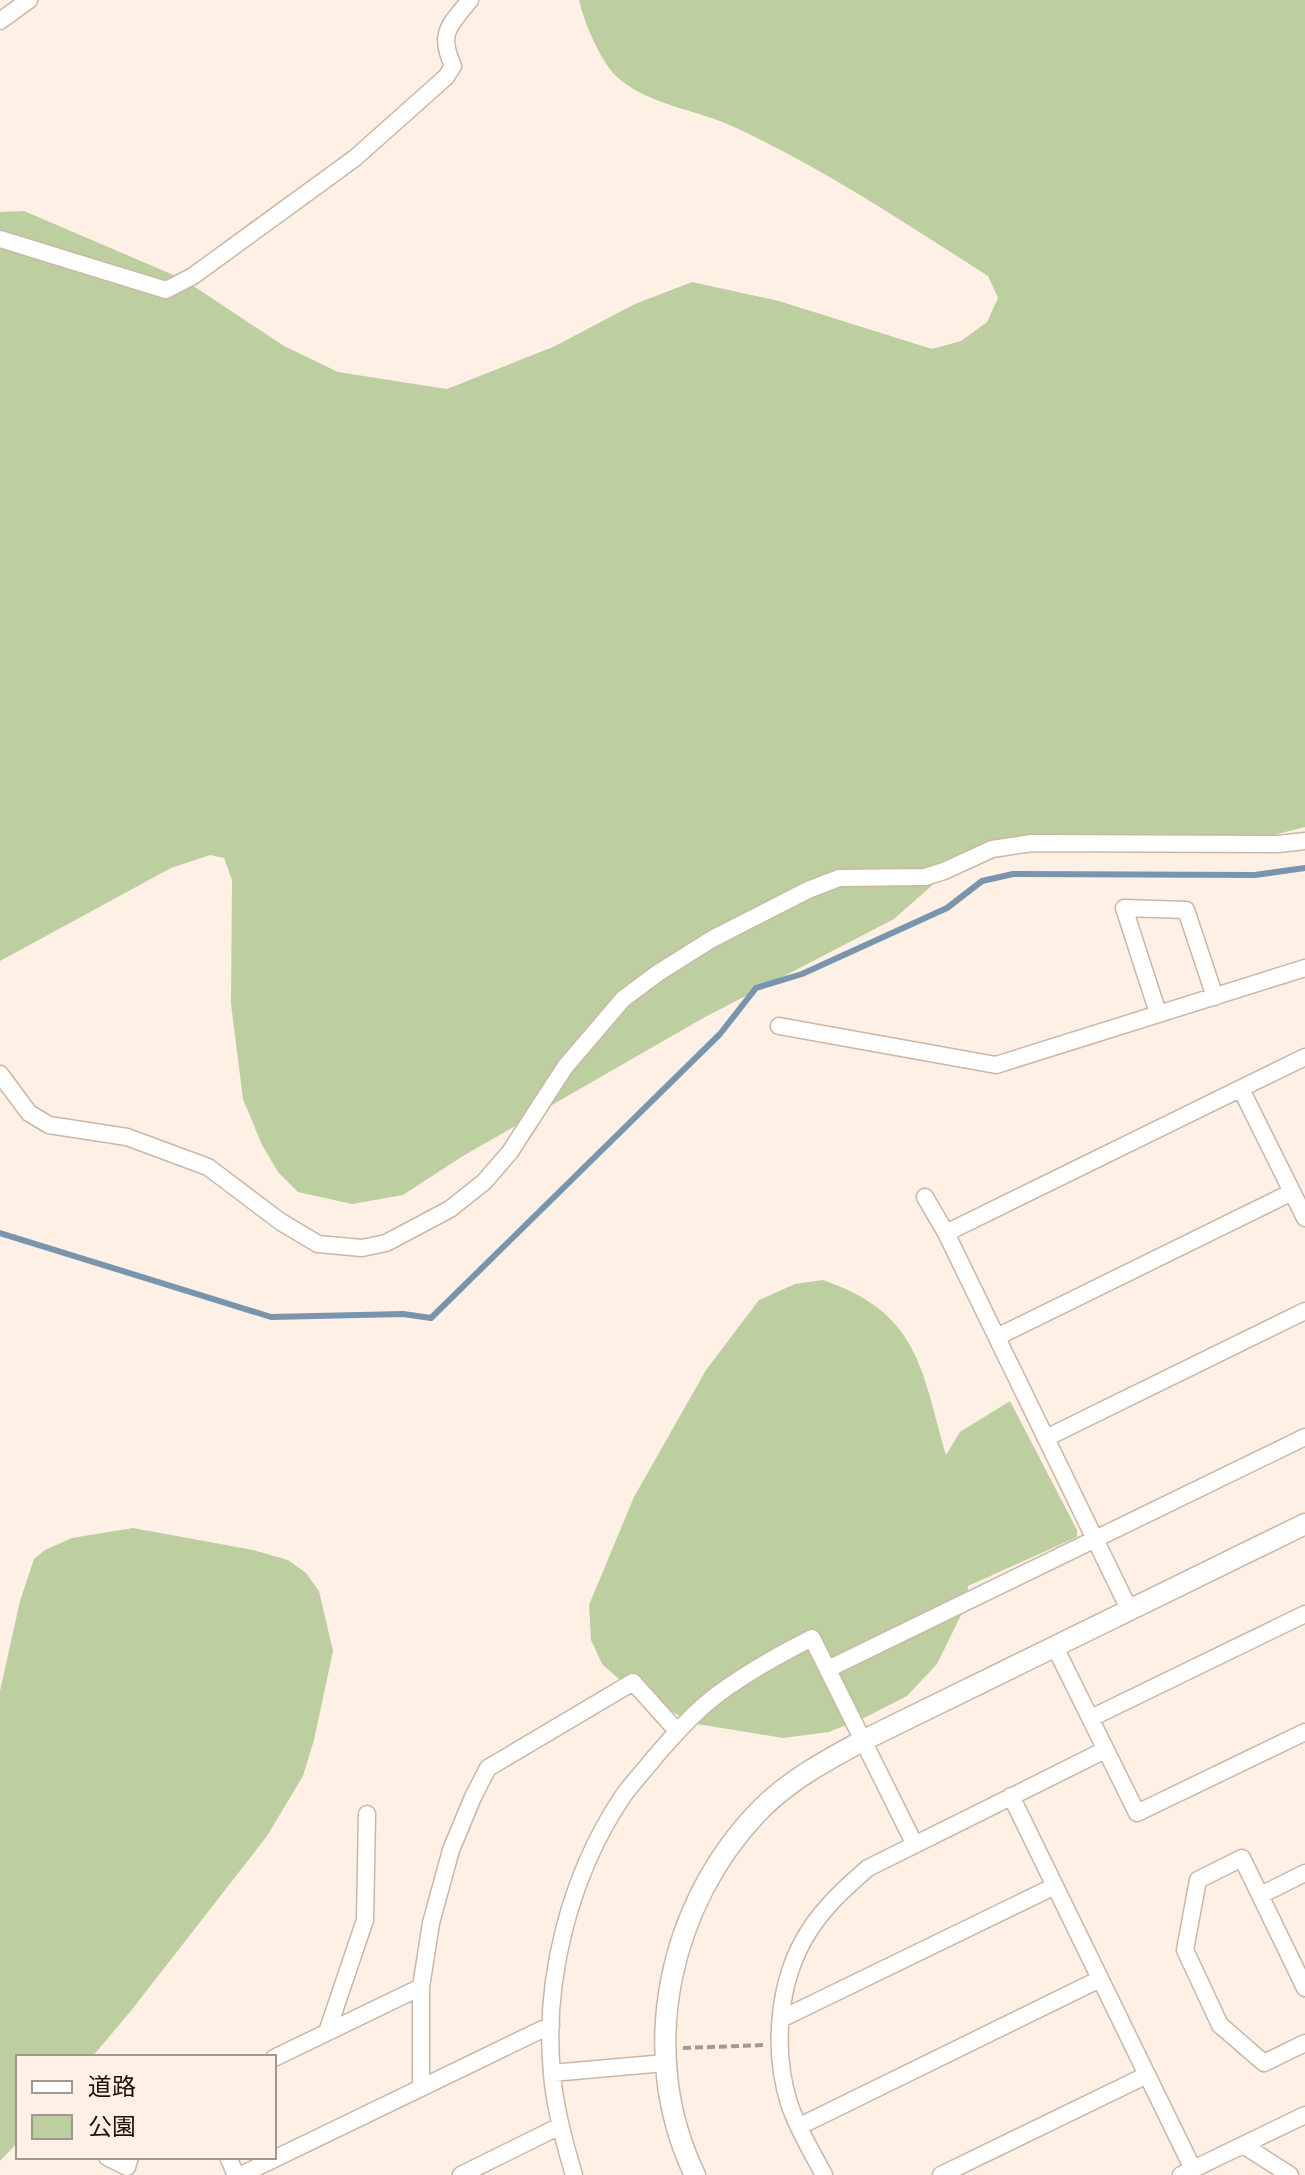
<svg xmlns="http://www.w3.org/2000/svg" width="1305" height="2175" font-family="Commissioner,'Noto Sans JP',sans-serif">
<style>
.green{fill:#bdcfa0}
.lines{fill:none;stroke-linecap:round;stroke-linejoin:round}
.stream{stroke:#7994ad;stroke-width:6}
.minor-casing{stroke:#ccb6a5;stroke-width:19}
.tertiary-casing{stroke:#ccb6a5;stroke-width:23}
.path{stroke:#a59a91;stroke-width:4;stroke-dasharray:8 4;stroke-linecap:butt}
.minor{stroke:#fff;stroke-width:16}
.tertiary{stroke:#fff;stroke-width:20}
</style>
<rect width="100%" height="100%" fill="#fef0e5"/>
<!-- green -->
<path class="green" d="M 579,0 L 1305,0 L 1305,827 L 1258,839 L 1027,838 L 962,859 L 894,919 L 705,1017 L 463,1156 L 403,1195 L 352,1204 L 298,1192 L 278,1172 L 262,1145 L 243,1099 L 231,1004 L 232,880 L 224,858 L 210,855 L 171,868 L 0,961 L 0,212 L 24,211 L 183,279 L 284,346 L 338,372 L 447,389 L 553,347 L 635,304 L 692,282 L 779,301 L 932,349 L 961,341 L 987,322 L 998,298 L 988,276 C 905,223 823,168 734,127 C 696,109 647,105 616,76 C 601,62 583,20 579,0 Z
M 823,1280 C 919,1313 921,1368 946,1455 L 960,1432 L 1010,1401 L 1077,1530 L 1077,1537 L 968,1586 L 967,1603 L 937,1664 L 907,1696 L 864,1718 L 829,1732 L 783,1738 L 691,1723 L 620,1680 L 602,1664 L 591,1640 L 589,1605 L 634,1497 L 706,1370 L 759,1300 L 795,1284 Z
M 133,1528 L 253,1550 L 288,1560 L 306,1573 L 319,1591 L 333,1651 L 314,1740 L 303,1776 L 267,1836 L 130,2012 L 92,2057 L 18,2057 L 18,2142 L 0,2161 L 0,1691 L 20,1601 L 34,1559 L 45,1550 L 72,1538 Z"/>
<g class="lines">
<!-- stream -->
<path class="stream" d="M 0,1233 L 271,1317 L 403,1314 L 431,1318 L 720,1034 L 756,988 L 802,974 L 947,908 L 982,881 L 1013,874 L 1255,875 L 1305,868"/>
<defs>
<path id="minor" d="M 0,21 L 29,0
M 0,239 L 166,290 L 193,276 L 355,158 L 446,77 L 453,66 C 438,33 449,26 470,0
M 1158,1013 L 1124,908 L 1186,910 L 1215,997
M 779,1026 L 996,1065 L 1305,968
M 0,1074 L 29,1113 L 49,1125 L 127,1137 L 208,1167 L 281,1222 L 318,1244 L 362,1248 L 386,1243 L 450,1209 L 484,1182 L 510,1152 L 565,1067 L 623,999 L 658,973 L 712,939 L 808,890 L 839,878 L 925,877 L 944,871 L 992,849 L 1032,843 L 1278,844 L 1305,841
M 1241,1089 L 1305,1218
M 925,1197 L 946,1233
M 997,1337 L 1292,1192
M 1046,1438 L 1305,1311
M 1130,1611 L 946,1233 L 1305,1057
M 1055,1647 L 1137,1813 L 1305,1732
M 828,1669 L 1305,1437
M 1091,1718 L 1305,1614
M 1011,1796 L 1193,2169
M 1261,1895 L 1305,1873
M 1305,1988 L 1242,1858 L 1198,1880 L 1185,1950 L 1220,2025 L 1264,2063 L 1305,2043
M 781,2019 L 1055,1886
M 327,2032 L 365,1920 L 367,1814
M 274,2058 L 421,1987
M 552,2073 L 665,2063
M 421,2086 L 421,1987 L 431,1923 L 451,1850 L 473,1797 L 488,1768 L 633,1682 L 677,1731
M 800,2126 L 1100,1979
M 1243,2145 L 1305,2115
M 107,2157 L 127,2167 L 130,2157
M 228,2157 L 236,2175
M 241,2175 L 551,2025
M 461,2175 L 560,2126
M 574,2175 C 564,2142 555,2109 552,2074 C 543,1979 570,1875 623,1796 C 632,1783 644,1771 654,1758 C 674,1735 694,1712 718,1694 C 748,1672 780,1654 812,1638 L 914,1843
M 824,2175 C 812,2152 797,2128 789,2103 C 772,2048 778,1979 809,1931 C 825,1906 846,1887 868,1868 L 1105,1750
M 941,2175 L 1147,2075
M 1181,2175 L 1243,2145 L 1290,2175"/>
<path id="tertiary" d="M 695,2175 C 636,2053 668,1903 762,1808 C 791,1779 829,1759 864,1740 L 1305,1524"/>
</defs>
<!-- minor casing -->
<use href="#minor" class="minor-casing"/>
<!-- tertiary casing -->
<use href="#tertiary" class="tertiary-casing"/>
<!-- path -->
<path class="path" d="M 683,2048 L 766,2045"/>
<!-- minor -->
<use href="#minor" class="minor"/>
<!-- tertiary -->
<use href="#tertiary" class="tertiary"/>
</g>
<!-- legend -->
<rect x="16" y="2055" width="260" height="104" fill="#fef0e5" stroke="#a3988f" stroke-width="2"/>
<rect x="32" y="2081" width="40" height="12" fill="#ffffff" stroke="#a3988f" stroke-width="2"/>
<text x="88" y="2095" font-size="24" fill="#1b130d">道路</text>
<rect x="32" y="2115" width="40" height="24" fill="#bdcfa0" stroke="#a3988f" stroke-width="2"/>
<text x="88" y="2135" font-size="24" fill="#1b130d">公園</text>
</svg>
